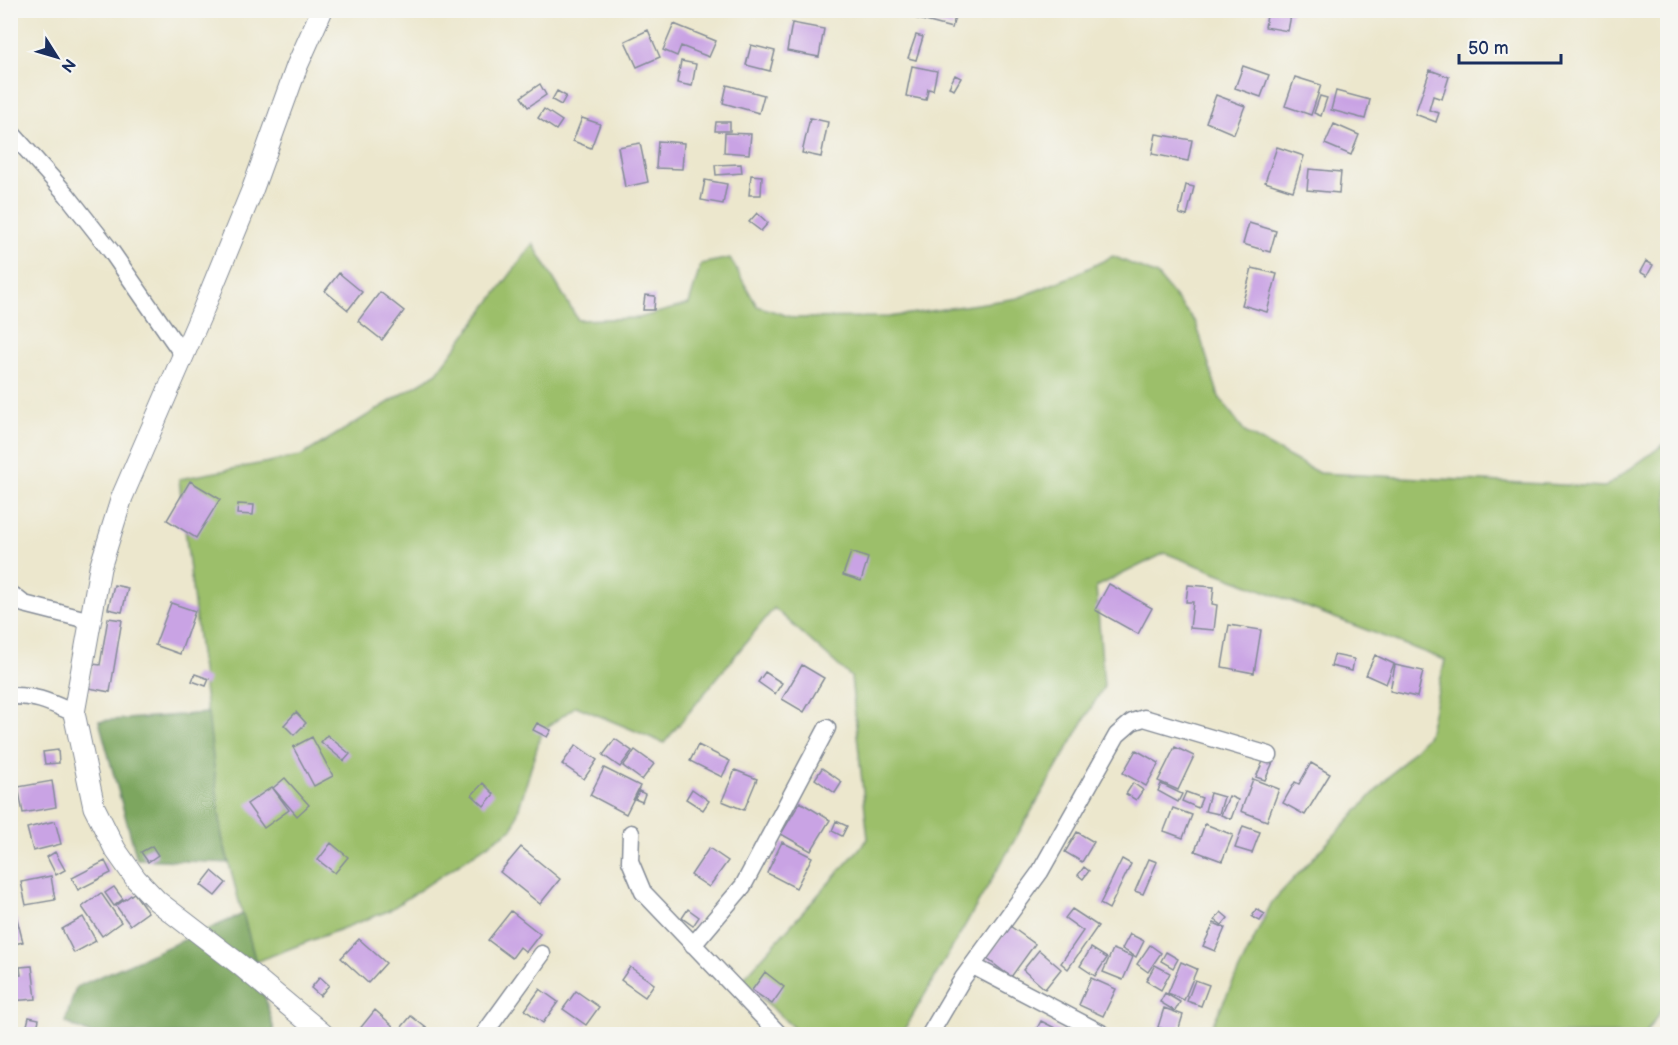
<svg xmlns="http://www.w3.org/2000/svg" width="1678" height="1045" font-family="'Balsamiq Sans',sans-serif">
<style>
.green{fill:#9cbf6a;stroke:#5c7764;stroke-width:1.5}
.forest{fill:#7da65e;stroke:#4c6a5e;stroke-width:1.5}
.building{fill:#c9a3e4}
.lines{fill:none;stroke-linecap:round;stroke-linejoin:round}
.minor-casing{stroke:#848b96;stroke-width:19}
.tertiary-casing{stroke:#848b96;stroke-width:23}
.minor{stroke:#fff;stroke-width:16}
.tertiary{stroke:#fff;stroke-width:21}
</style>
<rect width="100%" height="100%" fill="#f6f6f2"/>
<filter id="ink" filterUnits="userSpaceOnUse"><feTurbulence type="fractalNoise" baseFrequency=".0167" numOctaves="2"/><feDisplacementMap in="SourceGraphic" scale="12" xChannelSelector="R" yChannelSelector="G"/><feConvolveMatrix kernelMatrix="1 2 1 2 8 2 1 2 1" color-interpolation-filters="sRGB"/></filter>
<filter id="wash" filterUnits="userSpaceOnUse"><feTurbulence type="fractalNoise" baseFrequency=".008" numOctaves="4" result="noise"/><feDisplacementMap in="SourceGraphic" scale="24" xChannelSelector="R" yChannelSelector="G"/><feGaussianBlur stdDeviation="1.35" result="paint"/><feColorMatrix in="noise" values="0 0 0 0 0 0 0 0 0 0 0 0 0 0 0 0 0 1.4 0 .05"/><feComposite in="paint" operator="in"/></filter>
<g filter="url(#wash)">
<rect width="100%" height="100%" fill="#ece7cd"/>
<!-- green -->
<path class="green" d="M 533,244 L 578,320 L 639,318 L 689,304 L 701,264 L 730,258 L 757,306 L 794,318 L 889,317 L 1018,298 L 1070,277 L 1113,256 L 1157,275 L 1196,323 L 1219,397 L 1246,433 L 1319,473 L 1605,487 L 1667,442 L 1667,1002 L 1645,1034 L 1208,1034 L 1272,902 L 1428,735 L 1445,660 L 1165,553 L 1096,587 L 1104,686 L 902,1034 L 800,1034 L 742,980 L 868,839 L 851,677 L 774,608 L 664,743 L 576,706 L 542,731 L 513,828 L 388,911 L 255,962 L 222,837 L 179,479 L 301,456 L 437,373 Z"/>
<!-- forest -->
<path class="forest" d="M 208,713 L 222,837 L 229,863 L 137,859 L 99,721 Z
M 243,914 L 275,1034 L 90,1034 L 65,1022 L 76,987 Z"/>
<g id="blocks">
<!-- building -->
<path class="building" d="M 916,10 L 957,10 L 952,28 L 914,18 Z
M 1268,10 L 1292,10 L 1288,31 L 1265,27 Z
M 792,23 L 824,29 L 819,57 L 787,51 Z
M 674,24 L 716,41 L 709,57 L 681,46 L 677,56 L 663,50 Z
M 648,30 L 660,57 L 637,67 L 625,41 Z
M 916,35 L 923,37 L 916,60 L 908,58 Z
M 751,45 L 775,51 L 770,71 L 746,65 Z
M 681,61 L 696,64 L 692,86 L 677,83 Z
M 912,66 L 937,71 L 933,90 L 928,89 L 926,100 L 906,96 Z
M 1243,66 L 1269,75 L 1261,97 L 1235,88 Z
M 1430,70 L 1449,77 L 1442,99 L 1433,96 L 1429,110 L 1439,113 L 1436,122 L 1415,114 Z
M 955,75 L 961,78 L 954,90 L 949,87 Z
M 1295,77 L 1321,85 L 1311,115 L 1285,106 Z
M 540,84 L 546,95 L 528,107 L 521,97 Z
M 727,85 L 764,95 L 759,113 L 723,103 Z
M 557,91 L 566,96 L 561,105 L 552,100 Z
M 1336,91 L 1370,100 L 1365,119 L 1331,110 Z
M 1216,95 L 1245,106 L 1234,134 L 1206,122 Z
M 1320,96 L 1327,98 L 1321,116 L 1314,113 Z
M 544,109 L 562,121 L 556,130 L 538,118 Z
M 582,118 L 600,124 L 591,148 L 573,141 Z
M 810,118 L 828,122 L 821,157 L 802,153 Z
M 716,122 L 730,122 L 730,131 L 715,131 Z
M 1334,124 L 1359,135 L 1351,155 L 1325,144 Z
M 725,133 L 751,134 L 749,154 L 724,152 Z
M 1156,134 L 1192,140 L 1188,161 L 1152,154 Z
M 658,141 L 684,143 L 682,169 L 656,168 Z
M 640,143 L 648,182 L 625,187 L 618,147 Z
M 1277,147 L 1304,156 L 1293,191 L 1265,182 Z
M 741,164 L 742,173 L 716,175 L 715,165 Z
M 1309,169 L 1341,172 L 1339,193 L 1307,190 Z
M 751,175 L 762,176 L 761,195 L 749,195 Z
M 705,180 L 727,184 L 723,204 L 701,200 Z
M 1186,185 L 1194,187 L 1187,216 L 1179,214 Z
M 757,213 L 768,223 L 761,231 L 749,222 Z
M 1249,223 L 1276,231 L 1270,252 L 1243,244 Z
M 1646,261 L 1653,265 L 1647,276 L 1640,272 Z
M 1252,268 L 1277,274 L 1267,312 L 1242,305 Z
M 339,273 L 362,292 L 348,310 L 325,291 Z
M 380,292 L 404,311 L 382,340 L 358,321 Z
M 645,295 L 655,296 L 654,310 L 643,310 Z
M 190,481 L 220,499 L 196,538 L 167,520 Z
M 238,504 L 254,505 L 253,515 L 237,514 Z
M 851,552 L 868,558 L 861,581 L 843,575 Z
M 1109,584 L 1152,608 L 1138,634 L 1095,610 Z
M 114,585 L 128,588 L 122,612 L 108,609 Z
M 1188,585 L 1214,587 L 1212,604 L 1217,605 L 1214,630 L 1190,628 L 1193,602 L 1186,602 Z
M 171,603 L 195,611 L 180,654 L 155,645 Z
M 108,618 L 122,620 L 110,692 L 89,688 L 93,664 L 100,665 Z
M 1229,625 L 1261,630 L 1254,673 L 1222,667 Z
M 1334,655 L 1354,659 L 1352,671 L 1331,666 Z
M 1375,655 L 1394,664 L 1386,684 L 1366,675 Z
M 802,665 L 824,678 L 804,712 L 782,699 Z
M 1395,665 L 1423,671 L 1417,697 L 1390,691 Z
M 765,672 L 782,683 L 775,694 L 758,682 Z
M 195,674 L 209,679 L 206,686 L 192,681 Z
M 296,712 L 306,723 L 294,735 L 284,725 Z
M 537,723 L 551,730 L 547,737 L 533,730 Z
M 327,735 L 350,754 L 344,761 L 321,742 Z
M 312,737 L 333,776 L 314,786 L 293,747 Z
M 615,739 L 632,751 L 620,767 L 603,755 Z
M 576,745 L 597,760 L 584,779 L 562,764 Z
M 698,745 L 730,761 L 722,777 L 690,761 Z
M 1175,747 L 1194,756 L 1178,790 L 1158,781 Z
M 58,750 L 59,763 L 45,764 L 43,752 Z
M 635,750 L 654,764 L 642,780 L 623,766 Z
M 1136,750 L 1159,763 L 1146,786 L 1123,773 Z
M 1265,757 L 1274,760 L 1265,780 L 1256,777 Z
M 1311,763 L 1330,774 L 1305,815 L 1283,803 L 1295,782 L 1299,784 Z
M 604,768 L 640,786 L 626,814 L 590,795 Z
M 822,768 L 842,782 L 835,793 L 815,779 Z
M 735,770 L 757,779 L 744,810 L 722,801 Z
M 285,778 L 309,805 L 297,816 L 273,788 Z
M 1253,779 L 1279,789 L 1267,821 L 1241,811 Z
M 52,781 L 56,807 L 23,813 L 18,787 Z
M 483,783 L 494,794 L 484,806 L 472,795 Z
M 1133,783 L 1143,790 L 1136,800 L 1126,794 Z
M 1161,784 L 1182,794 L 1178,802 L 1158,791 Z
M 272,787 L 289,810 L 264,828 L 247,804 Z
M 692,789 L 709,801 L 703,810 L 686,799 Z
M 639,791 L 645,794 L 642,802 L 635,799 Z
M 1186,792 L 1202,798 L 1198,808 L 1182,801 Z
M 1210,793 L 1224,797 L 1219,814 L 1205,811 Z
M 1229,796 L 1238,800 L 1231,819 L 1221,815 Z
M 800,802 L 830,820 L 811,851 L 781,834 Z
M 1173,808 L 1192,815 L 1183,838 L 1164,831 Z
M 55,821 L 61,844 L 33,851 L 27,828 Z
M 836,821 L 847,826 L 842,836 L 832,831 Z
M 1205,824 L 1233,835 L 1222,861 L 1195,851 Z
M 1243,826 L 1260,832 L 1252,853 L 1235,848 Z
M 1077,832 L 1094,842 L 1082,862 L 1065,852 Z
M 782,842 L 812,857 L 796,888 L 767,873 Z
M 331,843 L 348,857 L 335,873 L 318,860 Z
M 152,846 L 158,855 L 148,862 L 141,852 Z
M 521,847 L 560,879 L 540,904 L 500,872 Z
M 709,848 L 728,861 L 709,887 L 691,875 Z
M 55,852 L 65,870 L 56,875 L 47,857 Z
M 1122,859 L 1131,864 L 1109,909 L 1100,904 Z
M 1149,859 L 1157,862 L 1143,894 L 1135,891 Z
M 105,861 L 111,873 L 78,890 L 72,878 Z
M 1084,867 L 1089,871 L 1083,879 L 1078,875 Z
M 212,871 L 226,883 L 215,896 L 201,885 Z
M 51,876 L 55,900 L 26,905 L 21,882 Z
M 114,887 L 123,899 L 114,906 L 105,893 Z
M 101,893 L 121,922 L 102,936 L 82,907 Z
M 134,893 L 148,912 L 130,925 L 116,906 Z
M 688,909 L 699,917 L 693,926 L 682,918 Z
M 1072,909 L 1098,926 L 1068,969 L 1061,963 L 1083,931 L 1065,918 Z
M 1256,909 L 1265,914 L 1260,921 L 1252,917 Z
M 511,911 L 540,934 L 526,952 L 520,947 L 512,958 L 488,940 Z
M 1221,912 L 1228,918 L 1222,925 L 1215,920 Z
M 83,917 L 96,941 L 74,953 L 62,929 Z
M 17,919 L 23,942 L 10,945 L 10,921 Z
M 1214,923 L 1225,928 L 1215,951 L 1203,946 Z
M 1010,926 L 1035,944 L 1011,977 L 986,958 Z
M 1130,934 L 1144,941 L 1136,957 L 1122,949 Z
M 359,939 L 386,963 L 368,983 L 341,958 Z
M 1150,945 L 1161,953 L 1148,972 L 1137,964 Z
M 1091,948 L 1107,958 L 1095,976 L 1080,966 Z
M 1113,949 L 1133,957 L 1123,980 L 1103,972 Z
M 1039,950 L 1061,969 L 1045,989 L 1023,970 Z
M 1166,952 L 1178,959 L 1173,968 L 1161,961 Z
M 1181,962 L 1197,969 L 1184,1000 L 1168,993 Z
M 1155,965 L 1170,973 L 1161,990 L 1146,981 Z
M 32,966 L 36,999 L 10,1001 L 10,976 L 21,975 L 20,967 Z
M 630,967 L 654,984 L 645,997 L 621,980 Z
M 765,972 L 784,987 L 772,1004 L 752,990 Z
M 320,977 L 329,985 L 320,996 L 311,988 Z
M 1091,978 L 1116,989 L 1103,1016 L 1079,1005 Z
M 1195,980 L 1209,985 L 1201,1006 L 1187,1001 Z
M 540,989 L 558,1002 L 543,1023 L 525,1010 Z
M 576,991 L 599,1007 L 586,1025 L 563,1009 Z
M 1165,993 L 1180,1002 L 1175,1011 L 1160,1002 Z
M 1164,1008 L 1183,1015 L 1177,1034 L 1158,1027 Z
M 375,1010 L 393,1026 L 386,1034 L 363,1034 L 358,1031 Z
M 411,1016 L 434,1034 L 396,1034 Z
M 29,1017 L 39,1019 L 36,1034 L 25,1034 Z
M 1041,1021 L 1067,1034 L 1034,1034 Z"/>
</g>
</g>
<g filter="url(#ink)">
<use href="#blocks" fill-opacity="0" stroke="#848b96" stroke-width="1.5"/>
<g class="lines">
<defs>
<path id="minor" d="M 10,131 L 67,195 L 111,251 L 183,355
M 10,593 L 24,604 L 91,621
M 10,696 C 36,695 51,703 74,713
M 631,833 L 630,861 L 643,892 L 779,1034
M 693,945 L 743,886 L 827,728
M 973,966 L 1103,1034
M 484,1034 L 542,954
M 930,1034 L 963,978 L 1040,872 L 1117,735 L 1132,722 L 1144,718 L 1269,755"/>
<path id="tertiary" d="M 322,10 L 297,66 L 253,188 L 203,310 L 122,497 L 100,568 L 74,713 L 94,807 L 115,849 L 136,879 L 157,901 L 239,964 L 323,1034"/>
</defs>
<!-- minor casing -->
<use href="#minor" class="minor-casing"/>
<!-- tertiary casing -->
<use href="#tertiary" class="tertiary-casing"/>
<!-- minor -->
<use href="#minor" class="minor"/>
<!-- tertiary -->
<use href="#tertiary" class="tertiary"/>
</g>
</g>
<!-- margin -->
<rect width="1678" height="1045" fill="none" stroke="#f6f6f2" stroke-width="36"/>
<!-- north arrow -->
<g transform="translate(57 57) rotate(127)" stroke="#f6f6f2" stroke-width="4.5" paint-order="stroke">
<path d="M0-4.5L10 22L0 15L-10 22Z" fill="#1b2f5e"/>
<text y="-9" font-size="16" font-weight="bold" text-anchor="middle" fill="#1b2f5e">N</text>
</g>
<!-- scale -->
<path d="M1459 54v9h102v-9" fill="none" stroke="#1b2f5e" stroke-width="3"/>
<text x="1468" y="54" font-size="18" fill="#1b2f5e" stroke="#f6f6f2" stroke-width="4.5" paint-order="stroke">50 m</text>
</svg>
